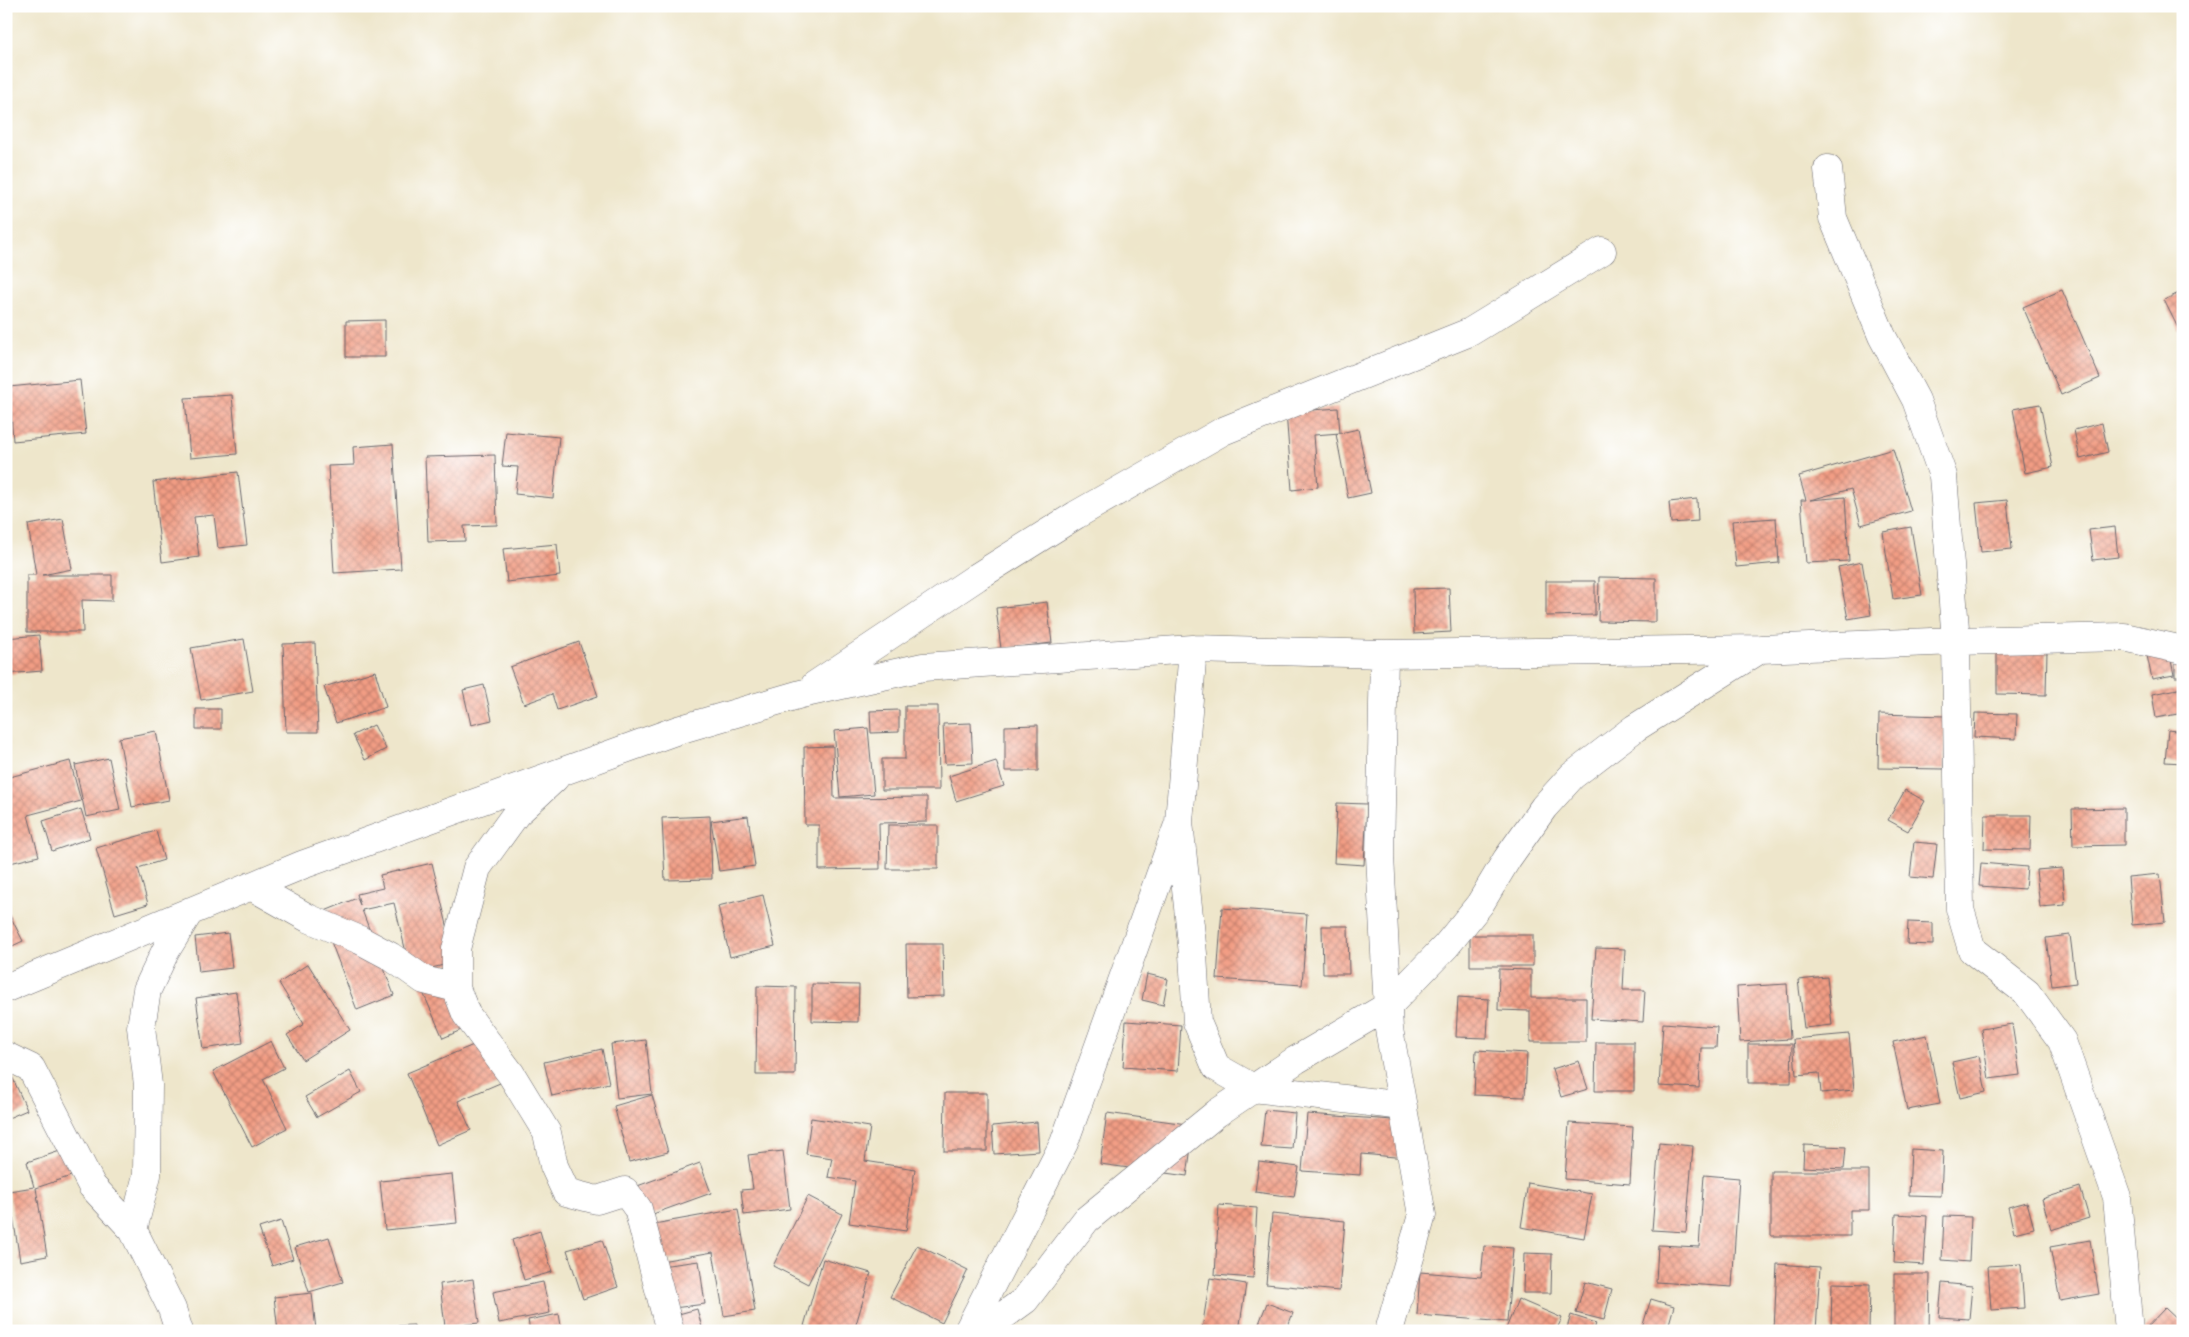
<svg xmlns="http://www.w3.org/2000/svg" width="2189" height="1337" font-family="Mynerve,sans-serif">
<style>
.building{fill:url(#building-cross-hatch)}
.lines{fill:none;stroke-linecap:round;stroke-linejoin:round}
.minor-casing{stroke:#69676d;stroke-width:29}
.minor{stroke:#fff;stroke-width:28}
</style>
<defs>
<pattern id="building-cross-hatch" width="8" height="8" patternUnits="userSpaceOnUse" patternTransform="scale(1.25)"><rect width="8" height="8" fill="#f29d84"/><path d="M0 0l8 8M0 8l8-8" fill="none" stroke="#c4806d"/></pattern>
</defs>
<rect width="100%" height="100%" fill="#fff"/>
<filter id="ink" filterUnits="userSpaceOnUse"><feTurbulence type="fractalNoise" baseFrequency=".02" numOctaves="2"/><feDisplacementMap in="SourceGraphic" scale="10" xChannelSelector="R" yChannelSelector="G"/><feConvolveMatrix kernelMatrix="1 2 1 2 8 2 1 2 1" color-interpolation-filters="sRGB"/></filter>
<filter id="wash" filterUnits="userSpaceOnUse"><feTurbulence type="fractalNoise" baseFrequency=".0096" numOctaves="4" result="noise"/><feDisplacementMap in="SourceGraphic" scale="20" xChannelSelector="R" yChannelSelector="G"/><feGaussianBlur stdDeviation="1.12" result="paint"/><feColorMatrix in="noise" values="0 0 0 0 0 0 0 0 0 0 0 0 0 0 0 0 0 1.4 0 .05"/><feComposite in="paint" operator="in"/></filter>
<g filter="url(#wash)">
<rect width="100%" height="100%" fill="#eee6cb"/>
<g id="blocks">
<!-- building -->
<path class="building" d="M 2062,290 L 2100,378 L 2061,395 L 2023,307 Z
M 2183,291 L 2183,338 L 2164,300 Z
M 385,320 L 385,357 L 346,357 L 346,321 Z
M 80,380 L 86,434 L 13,441 L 9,387 Z
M 232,395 L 237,454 L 190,458 L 185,398 Z
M 2040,404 L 2053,467 L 2025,473 L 2013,409 Z
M 1338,408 L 1340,433 L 1314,435 L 1318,487 L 1292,490 L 1286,412 Z
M 2102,423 L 2108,452 L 2080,459 L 2074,430 Z
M 1358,429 L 1371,493 L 1348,498 L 1336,434 Z
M 506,432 L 559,437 L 553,498 L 515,494 L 518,467 L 502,466 Z
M 393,444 L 401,569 L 334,573 L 328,466 L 354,465 L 353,447 Z
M 1893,449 L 1911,511 L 1861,525 L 1851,489 L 1810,500 L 1845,497 L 1849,561 L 1806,563 L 1801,500 L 1806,500 L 1799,476 Z
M 495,455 L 497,525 L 464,526 L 465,541 L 428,542 L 425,457 Z
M 238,472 L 247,545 L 218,548 L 214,515 L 194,517 L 199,557 L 162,562 L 153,482 Z
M 1697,499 L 1698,521 L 1671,523 L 1669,502 Z
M 2007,500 L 2012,549 L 1981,552 L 1976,503 Z
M 1776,518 L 1779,563 L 1736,567 L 1732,521 Z
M 63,519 L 72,569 L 42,575 L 112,575 L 112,601 L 82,600 L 83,632 L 27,632 L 27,575 L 36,575 L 28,525 Z
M 1911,527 L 1922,595 L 1893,599 L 1883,532 Z
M 2115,527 L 2118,557 L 2093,560 L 2089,530 Z
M 557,544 L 560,576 L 507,582 L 503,549 Z
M 1862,562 L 1871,615 L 1848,619 L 1838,567 Z
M 1599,577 L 1656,578 L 1656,622 L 1598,621 Z
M 1546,581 L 1595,581 L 1595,615 L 1546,616 Z
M 1449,588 L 1451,632 L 1414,634 L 1413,589 Z
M 1047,602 L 1052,643 L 1001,649 L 996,608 Z
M 39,635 L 42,671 L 6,674 L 6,638 Z
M 244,639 L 253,691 L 201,700 L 191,648 Z
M 579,642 L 598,696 L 557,710 L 552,694 L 524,704 L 510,667 Z
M 315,643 L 318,732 L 286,732 L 283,644 Z
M 2175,645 L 2183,645 L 2183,677 L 2175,677 Z
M 2168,646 L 2174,675 L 2152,679 L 2146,651 Z
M 1997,649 L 2047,650 L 2046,695 L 1997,694 Z
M 375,671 L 386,707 L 336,723 L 324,687 Z
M 484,685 L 492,720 L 471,725 L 463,690 Z
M 2183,688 L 2183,713 L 2156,718 L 2152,694 Z
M 905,706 L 938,706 L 939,790 L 882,790 L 882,759 L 905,759 Z
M 196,709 L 221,709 L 221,729 L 196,729 Z
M 899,710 L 899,732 L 871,733 L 870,711 Z
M 1975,713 L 2017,714 L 2016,739 L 1974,737 Z
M 1879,714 L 1945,716 L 1944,769 L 1878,768 Z
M 971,723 L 973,763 L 945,764 L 943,724 Z
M 374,725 L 386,749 L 365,760 L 353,735 Z
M 1038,725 L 1038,771 L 1005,771 L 1005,726 Z
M 868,728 L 874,794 L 840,797 L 834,731 Z
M 2168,730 L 2183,732 L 2183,763 L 2165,762 Z
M 156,731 L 169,800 L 132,807 L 119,738 Z
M 833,746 L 834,798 L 927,797 L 927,822 L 879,823 L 880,869 L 819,870 L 819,825 L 805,825 L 804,747 Z
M 109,758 L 120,810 L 86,817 L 75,765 Z
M 70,761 L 81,801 L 28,815 L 39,856 L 6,864 L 6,778 Z
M 996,761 L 1004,786 L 956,801 L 949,776 Z
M 1905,790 L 1925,801 L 1908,831 L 1888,820 Z
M 1337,803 L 1367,804 L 1364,865 L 1334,863 Z
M 2124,808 L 2124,845 L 2073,846 L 2072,809 Z
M 81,809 L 90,838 L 52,851 L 43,821 Z
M 1985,815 L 2031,815 L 2030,850 L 1984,849 Z
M 710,816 L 712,879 L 665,880 L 662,818 Z
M 748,816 L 755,866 L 719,871 L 711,821 Z
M 888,825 L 938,825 L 938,869 L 887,869 Z
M 156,831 L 164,860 L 138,868 L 148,904 L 115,914 L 96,848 Z
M 1914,842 L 1937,844 L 1933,879 L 1910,877 Z
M 432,863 L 456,962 L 411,973 L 394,903 L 362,910 L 394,995 L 357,1010 L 320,913 L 357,898 L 360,905 L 357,894 L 383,888 L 380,875 Z
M 1981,863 L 2027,867 L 2025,889 L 1979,886 Z
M 2062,868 L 2065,905 L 2040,907 L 2036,870 Z
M 2160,874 L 2165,922 L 2132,925 L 2128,877 Z
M 763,895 L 775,946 L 730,957 L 718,906 Z
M 6,908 L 23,941 L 6,949 Z
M 1222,908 L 1307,914 L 1302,985 L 1217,979 Z
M 1908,922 L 1933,923 L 1933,945 L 1907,944 Z
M 1322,926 L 1348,926 L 1349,974 L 1323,974 Z
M 228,933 L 232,968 L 199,972 L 195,937 Z
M 1470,935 L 1533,935 L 1533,966 L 1470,966 Z
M 2070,935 L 2076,983 L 2052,986 L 2046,938 Z
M 906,944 L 943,944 L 944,996 L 907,997 Z
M 1596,948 L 1625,949 L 1623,990 L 1645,990 L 1643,1022 L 1591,1019 Z
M 459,962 L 484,1020 L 443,1038 L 418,981 Z
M 308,964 L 350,1030 L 303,1060 L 287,1035 L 304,1024 L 279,983 Z
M 1499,969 L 1531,970 L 1531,998 L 1586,998 L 1586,1042 L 1530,1042 L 1530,1011 L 1498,1010 Z
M 1147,974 L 1168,979 L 1163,1005 L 1142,1000 Z
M 1827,977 L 1832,1025 L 1804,1028 L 1798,980 Z
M 812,984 L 859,985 L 858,1022 L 812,1021 Z
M 1787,984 L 1790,1039 L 1740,1042 L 1737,987 Z
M 757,986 L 796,987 L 795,1075 L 756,1075 Z
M 236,992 L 243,1043 L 203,1049 L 196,998 Z
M 1458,997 L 1489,999 L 1487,1038 L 1456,1037 Z
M 1126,1021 L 1181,1025 L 1178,1071 L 1123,1067 Z
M 1663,1023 L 1717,1027 L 1716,1048 L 1701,1048 L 1699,1088 L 1659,1086 Z
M 2012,1024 L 2020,1075 L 1989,1079 L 1981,1029 Z
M 1849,1034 L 1854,1090 L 1821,1093 L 1819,1073 L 1796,1075 L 1793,1039 Z
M 1927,1035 L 1940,1104 L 1907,1110 L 1893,1042 Z
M 490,1038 L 507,1080 L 458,1101 L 471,1130 L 437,1145 L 407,1073 Z
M 646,1040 L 652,1094 L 617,1098 L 611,1044 Z
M 271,1041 L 284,1068 L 263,1079 L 287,1128 L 252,1147 L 213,1071 Z
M 1596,1042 L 1634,1042 L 1634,1091 L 1595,1091 Z
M 1748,1044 L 1792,1044 L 1791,1083 L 1748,1083 Z
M 602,1049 L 609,1083 L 552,1096 L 544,1062 Z
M 1476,1050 L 1527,1053 L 1525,1097 L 1474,1095 Z
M 1979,1056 L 1986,1092 L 1960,1098 L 1952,1062 Z
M 1579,1061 L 1588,1089 L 1561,1097 L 1552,1069 Z
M 6,1063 L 27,1110 L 6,1119 Z
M 350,1071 L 361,1092 L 317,1117 L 305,1097 Z
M 945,1093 L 987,1093 L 987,1151 L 944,1151 Z
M 652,1095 L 668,1152 L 629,1162 L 614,1106 Z
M 1265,1110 L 1295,1113 L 1292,1149 L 1261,1147 Z
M 1107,1113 L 1194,1125 L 1187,1176 L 1100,1164 Z
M 1307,1114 L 1408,1121 L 1406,1158 L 1361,1154 L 1360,1175 L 1302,1171 Z
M 811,1118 L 870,1127 L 865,1161 L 915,1169 L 906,1231 L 849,1223 L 855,1181 L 828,1177 L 832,1158 L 806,1154 Z
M 1037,1122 L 1039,1151 L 994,1154 L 992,1126 Z
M 1569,1123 L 1633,1127 L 1630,1184 L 1565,1179 Z
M 1659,1143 L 1693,1146 L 1686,1232 L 1652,1230 Z
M 1804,1145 L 1846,1147 L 1844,1169 L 1803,1167 Z
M 1911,1149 L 1943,1151 L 1941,1196 L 1909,1195 Z
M 63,1150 L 71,1176 L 36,1188 L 47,1256 L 20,1261 L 9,1191 L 34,1187 L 27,1162 Z
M 783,1151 L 790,1209 L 744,1215 L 741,1190 L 753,1189 L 748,1155 Z
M 1259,1162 L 1299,1167 L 1294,1197 L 1255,1192 Z
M 700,1163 L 711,1193 L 642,1218 L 632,1188 Z
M 1771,1171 L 1869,1171 L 1869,1210 L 1850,1210 L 1850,1236 L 1771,1236 Z
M 452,1174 L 457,1223 L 385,1230 L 380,1181 Z
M 1704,1175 L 1739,1178 L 1732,1287 L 1656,1282 L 1658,1245 L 1699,1247 Z
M 1528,1183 L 1592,1194 L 1584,1238 L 1521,1227 Z
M 2080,1187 L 2089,1218 L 2051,1230 L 2042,1199 Z
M 808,1196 L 842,1214 L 808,1284 L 773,1266 Z
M 2027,1202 L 2034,1228 L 2014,1233 L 2008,1207 Z
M 1219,1205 L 1257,1208 L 1253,1278 L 1215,1275 Z
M 738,1209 L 755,1311 L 724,1316 L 713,1252 L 661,1261 L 654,1224 Z
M 1272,1214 L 1345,1221 L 1339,1291 L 1266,1284 Z
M 1896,1214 L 1927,1216 L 1924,1265 L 1894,1263 Z
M 1944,1216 L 1971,1217 L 1969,1262 L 1942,1260 Z
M 281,1221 L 293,1259 L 272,1266 L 259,1228 Z
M 540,1231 L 552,1272 L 524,1280 L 512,1240 Z
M 329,1237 L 343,1282 L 309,1292 L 295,1247 Z
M 602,1240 L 618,1287 L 583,1299 L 567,1250 Z
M 2090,1240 L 2099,1294 L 2060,1301 L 2050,1247 Z
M 917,1245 L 968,1270 L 942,1323 L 890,1297 Z
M 1484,1246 L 1513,1248 L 1507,1322 L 1417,1315 L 1420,1272 L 1481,1277 Z
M 1524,1253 L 1552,1254 L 1551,1293 L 1523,1293 Z
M 823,1259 L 871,1273 L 854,1331 L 820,1331 L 804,1326 Z
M 699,1261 L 705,1304 L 658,1310 L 653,1267 Z
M 1777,1264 L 1820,1267 L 1816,1331 L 1774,1331 Z
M 2021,1264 L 2024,1308 L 1991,1310 L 1988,1266 Z
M 1894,1274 L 1930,1274 L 1929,1331 L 1894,1331 Z
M 1210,1278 L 1246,1284 L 1239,1331 L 1202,1329 Z
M 473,1279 L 479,1323 L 445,1327 L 440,1284 Z
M 543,1282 L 550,1313 L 499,1323 L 493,1292 Z
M 1585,1282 L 1612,1289 L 1604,1320 L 1576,1313 Z
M 1832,1283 L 1870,1284 L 1869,1331 L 1831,1331 Z
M 1942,1283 L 1972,1286 L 1969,1319 L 1939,1317 Z
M 312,1293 L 316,1330 L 278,1331 L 274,1297 Z
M 1518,1299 L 1562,1318 L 1556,1331 L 1505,1331 Z
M 1651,1299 L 1674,1306 L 1667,1331 L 1641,1331 Z
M 1267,1303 L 1293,1313 L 1286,1331 L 1256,1331 Z
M 2165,1308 L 2183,1325 L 2183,1331 L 2143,1331 Z
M 697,1309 L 703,1331 L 680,1331 L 675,1315 Z
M 559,1314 L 562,1331 L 530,1331 L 528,1320 Z
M 1571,1315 L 1596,1323 L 1594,1331 L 1566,1331 Z
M 414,1325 L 414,1331 L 347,1331 L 347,1328 Z"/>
</g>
</g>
<g filter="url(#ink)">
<use href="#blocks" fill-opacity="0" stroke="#69676d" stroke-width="1"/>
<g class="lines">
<defs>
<path id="minor" d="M 1828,169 L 1833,218 L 1882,336 L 1916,400 L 1943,476 L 1956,641 L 1960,909 L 1972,950 L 2027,993 L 2062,1041 L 2117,1197 L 2129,1331
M 1193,649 L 1179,822 L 1193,954 L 1197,1022 L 1216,1067 L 1253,1088 L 1403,1106
M 1384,654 L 1380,856 L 1389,1029 L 1422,1215 L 1389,1331
M 815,685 L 977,577 L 1076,515 L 1223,431 L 1470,332 L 1602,251
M 555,778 L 516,814 L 477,868 L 456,949 L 456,988 L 466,1014 L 511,1074 L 547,1133 L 554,1166 L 566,1192 L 597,1200 L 625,1191 L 638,1209 L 670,1331
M 251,886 L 308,918 L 360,940 L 390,956 L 424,980 L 456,988
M 6,988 L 302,865 L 678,730 L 801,694 L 923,667 L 1193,649 L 1384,654 L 1760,649 L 1956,641 L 2124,637 L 2183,650
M 6,1056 L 31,1068 L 92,1186 L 133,1230 L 172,1309 L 179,1331
M 133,1230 L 147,1175 L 148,1085 L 141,1027 L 147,990 L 165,952 L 190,911
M 968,1331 L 1064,1143 L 1177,828
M 982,1331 L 1025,1300 L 1086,1220 L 1217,1113 L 1296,1060 L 1388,1006 L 1446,946 L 1480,904 L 1507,859 L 1544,807 L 1572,776 L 1635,728 L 1759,650"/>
</defs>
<!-- minor casing -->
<use href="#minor" class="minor-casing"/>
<!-- minor -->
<use href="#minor" class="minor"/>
</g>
</g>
<!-- margin -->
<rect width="2189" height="1337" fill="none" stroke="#fff" stroke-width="25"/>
</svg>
